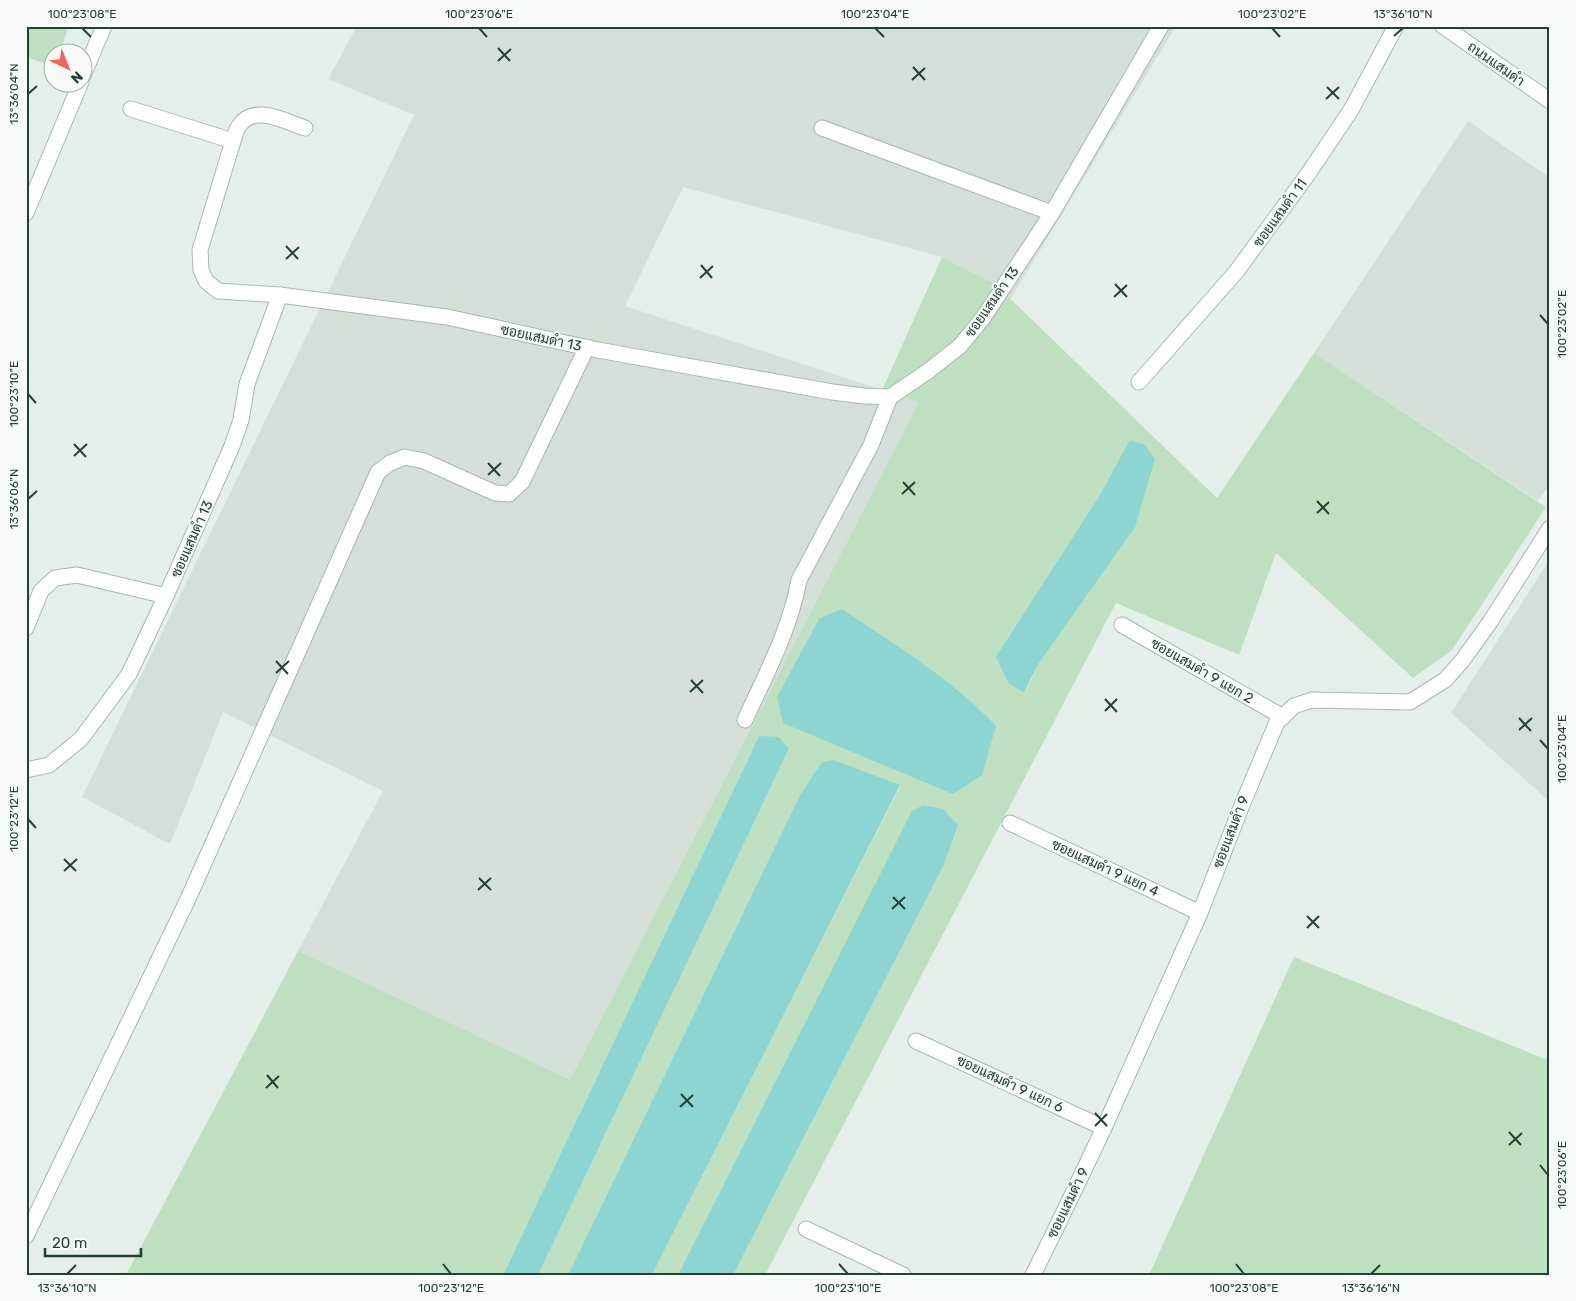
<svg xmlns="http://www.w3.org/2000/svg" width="1576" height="1301" font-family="Rubik,Sarabun,sans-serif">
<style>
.built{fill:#d3dfd7}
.green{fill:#bee0c0;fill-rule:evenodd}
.water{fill:#8cd5d2}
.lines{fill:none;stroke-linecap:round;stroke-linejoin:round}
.service-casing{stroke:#a7b8af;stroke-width:17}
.minor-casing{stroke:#a7b8af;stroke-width:17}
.tertiary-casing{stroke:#a7b8af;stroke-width:17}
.service{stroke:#fff;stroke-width:15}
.minor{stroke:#fff;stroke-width:15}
.tertiary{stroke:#fff;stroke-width:15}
.ticks{fill:none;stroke:#234234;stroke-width:2}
.labels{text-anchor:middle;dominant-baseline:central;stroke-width:4;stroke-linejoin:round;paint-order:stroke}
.street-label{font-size:14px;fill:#234234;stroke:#f6fbf8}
.neatline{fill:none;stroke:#234234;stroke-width:2}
.ticks-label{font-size:12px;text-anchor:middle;fill:#234234}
</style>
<rect width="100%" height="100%" fill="#e5efe9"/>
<!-- built -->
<path class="built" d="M 357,26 L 1176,26 L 1010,300 L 994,283 L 942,257 L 683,187 L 625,306 L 919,402 L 570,1081 L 298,951 L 383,791 L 223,712 L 170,844 L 82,797 L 414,115 L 328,79 Z
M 1468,121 L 1550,178 L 1550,484 L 1538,501 L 1314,353 Z
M 1550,559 L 1550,802 L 1451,713 Z"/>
<!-- green -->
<path class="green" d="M 26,26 L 69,26 L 60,52 L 52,52 L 52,66 L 26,57 Z
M 942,257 L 994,283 L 1217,498 L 1314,353 L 1546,507 L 1452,650 L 1413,678 L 1276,553 L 1239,655 L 1116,603 L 765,1275 L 733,1275 L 943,867 L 678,1275 L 652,1275 L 900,786 L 800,795 L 568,1275 L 538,1275 L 789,749 L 759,736 L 503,1275 L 126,1275 L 298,951 L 570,1080 L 919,402 L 882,390 ZM 1130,441 L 1039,663 L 1025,692 L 1098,498 Z
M 1294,957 L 1550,1061 L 1550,1275 L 1149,1275 Z"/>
<!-- water -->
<path class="water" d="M 1130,440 L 1145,445 L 1155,459 L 1135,527 L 1039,663 L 1024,692 L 1009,684 L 996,657 L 1098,498 Z
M 842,609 C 895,645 952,679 996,726 L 982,775 L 953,794 L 783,723 L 777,697 L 819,619 Z
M 759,736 L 779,737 L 789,749 L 538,1275 L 503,1275 Z
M 833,760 L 900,785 L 652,1275 L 568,1275 L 800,795 L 822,762 Z
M 923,805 L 943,809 L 958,825 L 943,867 L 733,1275 L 678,1275 L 912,811 Z"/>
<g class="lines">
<defs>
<path id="service" d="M 131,109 L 233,141 L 200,250 L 201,270 L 206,281 L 218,291 L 280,295
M 822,128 L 1052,213
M 233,141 C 235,136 236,130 239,126 C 254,103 286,122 305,128
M 26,628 L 41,591 L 55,578 L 77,575 L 166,596
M 745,720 C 766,674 790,630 799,580 L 871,445 L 890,397
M 26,1236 L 188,899 L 378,472 L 390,463 L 405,457 L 424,461 L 495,493 L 509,494 L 522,482 L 587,347"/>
<path id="minor" d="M 82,78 L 104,26
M 26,213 L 81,82
M 1139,382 L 1236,272 L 1308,174 L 1351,110 L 1396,26
M 1122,625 L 1283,717
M 26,770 L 49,765 L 81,739 L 129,674 L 166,596 L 232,446 L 241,420 L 247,384 L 280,295 L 447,317 L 598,350 L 832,392 L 864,396 L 890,397 L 927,372 L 960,346 L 983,318 L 1052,213 L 1161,26
M 1010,823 L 1200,913
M 916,1041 L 1104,1128
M 806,1229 L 903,1275
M 1033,1275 L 1062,1216 L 1104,1128 L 1200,913 L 1242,805 L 1277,722 L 1294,706 L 1312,700 L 1410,702 L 1445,680 L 1462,661 L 1490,622 L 1550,528"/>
<path id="tertiary" d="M 1443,26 L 1550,101"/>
</defs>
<!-- service casing -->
<use href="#service" class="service-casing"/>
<!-- minor casing -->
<use href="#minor" class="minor-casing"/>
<!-- tertiary casing -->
<use href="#tertiary" class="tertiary-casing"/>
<!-- service -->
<use href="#service" class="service"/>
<!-- minor -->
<use href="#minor" class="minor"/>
<!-- tertiary -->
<use href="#tertiary" class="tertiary"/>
</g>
<!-- ticks -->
<path class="ticks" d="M 82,28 L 91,37M 479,28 L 487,37M 875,28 L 884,37M 1272,28 L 1280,37M 1394,36 L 1403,28M 498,48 L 510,61M 498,61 L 511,49M 913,67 L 925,80M 912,80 L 925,68M 1327,87 L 1339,99M 28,94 L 37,86M 1326,99 L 1339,87M 286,246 L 298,259M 286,259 L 299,247M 701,265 L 712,278M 700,278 L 713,266M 1115,284 L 1127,297M 1114,297 L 1127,285M 1540,315 L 1548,324M 28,394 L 36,403M 74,444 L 86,457M 74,456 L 87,444M 488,463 L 500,476M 488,475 L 501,463M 903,482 L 915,495M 902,494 L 915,482M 28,499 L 37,491M 1317,501 L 1329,514M 1317,513 L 1329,502M 276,661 L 288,674M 276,673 L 289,661M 691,680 L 703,693M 690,692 L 703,680M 1105,699 L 1117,712M 1105,711 L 1117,699M 1519,718 L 1531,731M 1519,730 L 1532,718M 1540,740 L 1548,749M 28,819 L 36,828M 64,859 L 76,871M 64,871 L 77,859M 479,878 L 491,890M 478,890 L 491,878M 893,897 L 905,909M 892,909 L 905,897M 1307,916 L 1319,928M 1307,928 L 1319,916M 267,1075 L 278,1088M 266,1088 L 279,1076M 681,1094 L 693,1107M 680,1107 L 693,1095M 1095,1113 L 1107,1126M 1095,1126 L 1107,1114M 1509,1132 L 1521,1145M 1509,1145 L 1522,1133M 1540,1165 L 1548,1175M 443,1264 L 451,1274M 839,1264 L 848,1274M 1236,1264 L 1244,1274M 67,1274 L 76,1265M 1371,1274 L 1380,1265"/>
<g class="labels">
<!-- street labels -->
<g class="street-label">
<text transform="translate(1496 64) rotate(35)">ถนนแสมดำ</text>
<text transform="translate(1280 213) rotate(-54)">ซอยแสมดำ 11</text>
<text transform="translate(992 302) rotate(-55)">ซอยแสมดำ 13</text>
<text transform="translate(541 338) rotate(12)">ซอยแสมดำ 13</text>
<text transform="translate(192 539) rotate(-66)">ซอยแสมดำ 13</text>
<text transform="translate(1202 671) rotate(30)">ซอยแสมดำ 9 แยก 2</text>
<text transform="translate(1231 832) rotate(-69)">ซอยแสมดำ 9</text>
<text transform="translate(1105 868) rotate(25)">ซอยแสมดำ 9 แยก 4</text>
<text transform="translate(1010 1084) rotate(25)">ซอยแสมดำ 9 แยก 6</text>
<text transform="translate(1068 1203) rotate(-64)">ซอยแสมดำ 9</text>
</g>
</g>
<!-- border -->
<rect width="1576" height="1301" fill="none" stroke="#f6fbf8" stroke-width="55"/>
<!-- north arrow -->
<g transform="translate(68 68) rotate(137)"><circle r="24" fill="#f6fbf8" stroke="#a2b1aa"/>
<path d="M0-4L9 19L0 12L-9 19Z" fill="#f6635c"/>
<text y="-8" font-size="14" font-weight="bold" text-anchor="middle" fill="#234234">N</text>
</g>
<!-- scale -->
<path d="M45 1248v8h96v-8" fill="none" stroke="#234234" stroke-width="2.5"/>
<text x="52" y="1248" font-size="15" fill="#234234" stroke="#f6fbf8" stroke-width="4" paint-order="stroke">20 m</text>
<rect x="28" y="28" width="1520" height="1246" class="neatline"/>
<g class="ticks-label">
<text x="82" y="18">100°23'08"E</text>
<text x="479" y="18">100°23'06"E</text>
<text x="875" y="18">100°23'04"E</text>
<text x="1272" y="18">100°23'02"E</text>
<text x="1403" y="18">13°36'10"N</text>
<text transform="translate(14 94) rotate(-90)" y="4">13°36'04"N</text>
<text transform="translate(1562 324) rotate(-90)" y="4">100°23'02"E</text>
<text transform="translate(14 394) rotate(-90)" y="4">100°23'10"E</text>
<text transform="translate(14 499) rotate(-90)" y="4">13°36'06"N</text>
<text transform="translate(1562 749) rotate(-90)" y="4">100°23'04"E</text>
<text transform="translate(14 819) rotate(-90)" y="4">100°23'12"E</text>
<text transform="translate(1562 1175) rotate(-90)" y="4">100°23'06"E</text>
<text x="67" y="1292">13°36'10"N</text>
<text x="451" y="1292">100°23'12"E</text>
<text x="848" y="1292">100°23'10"E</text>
<text x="1244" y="1292">100°23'08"E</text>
<text x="1371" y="1292">13°36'16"N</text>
</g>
</svg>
